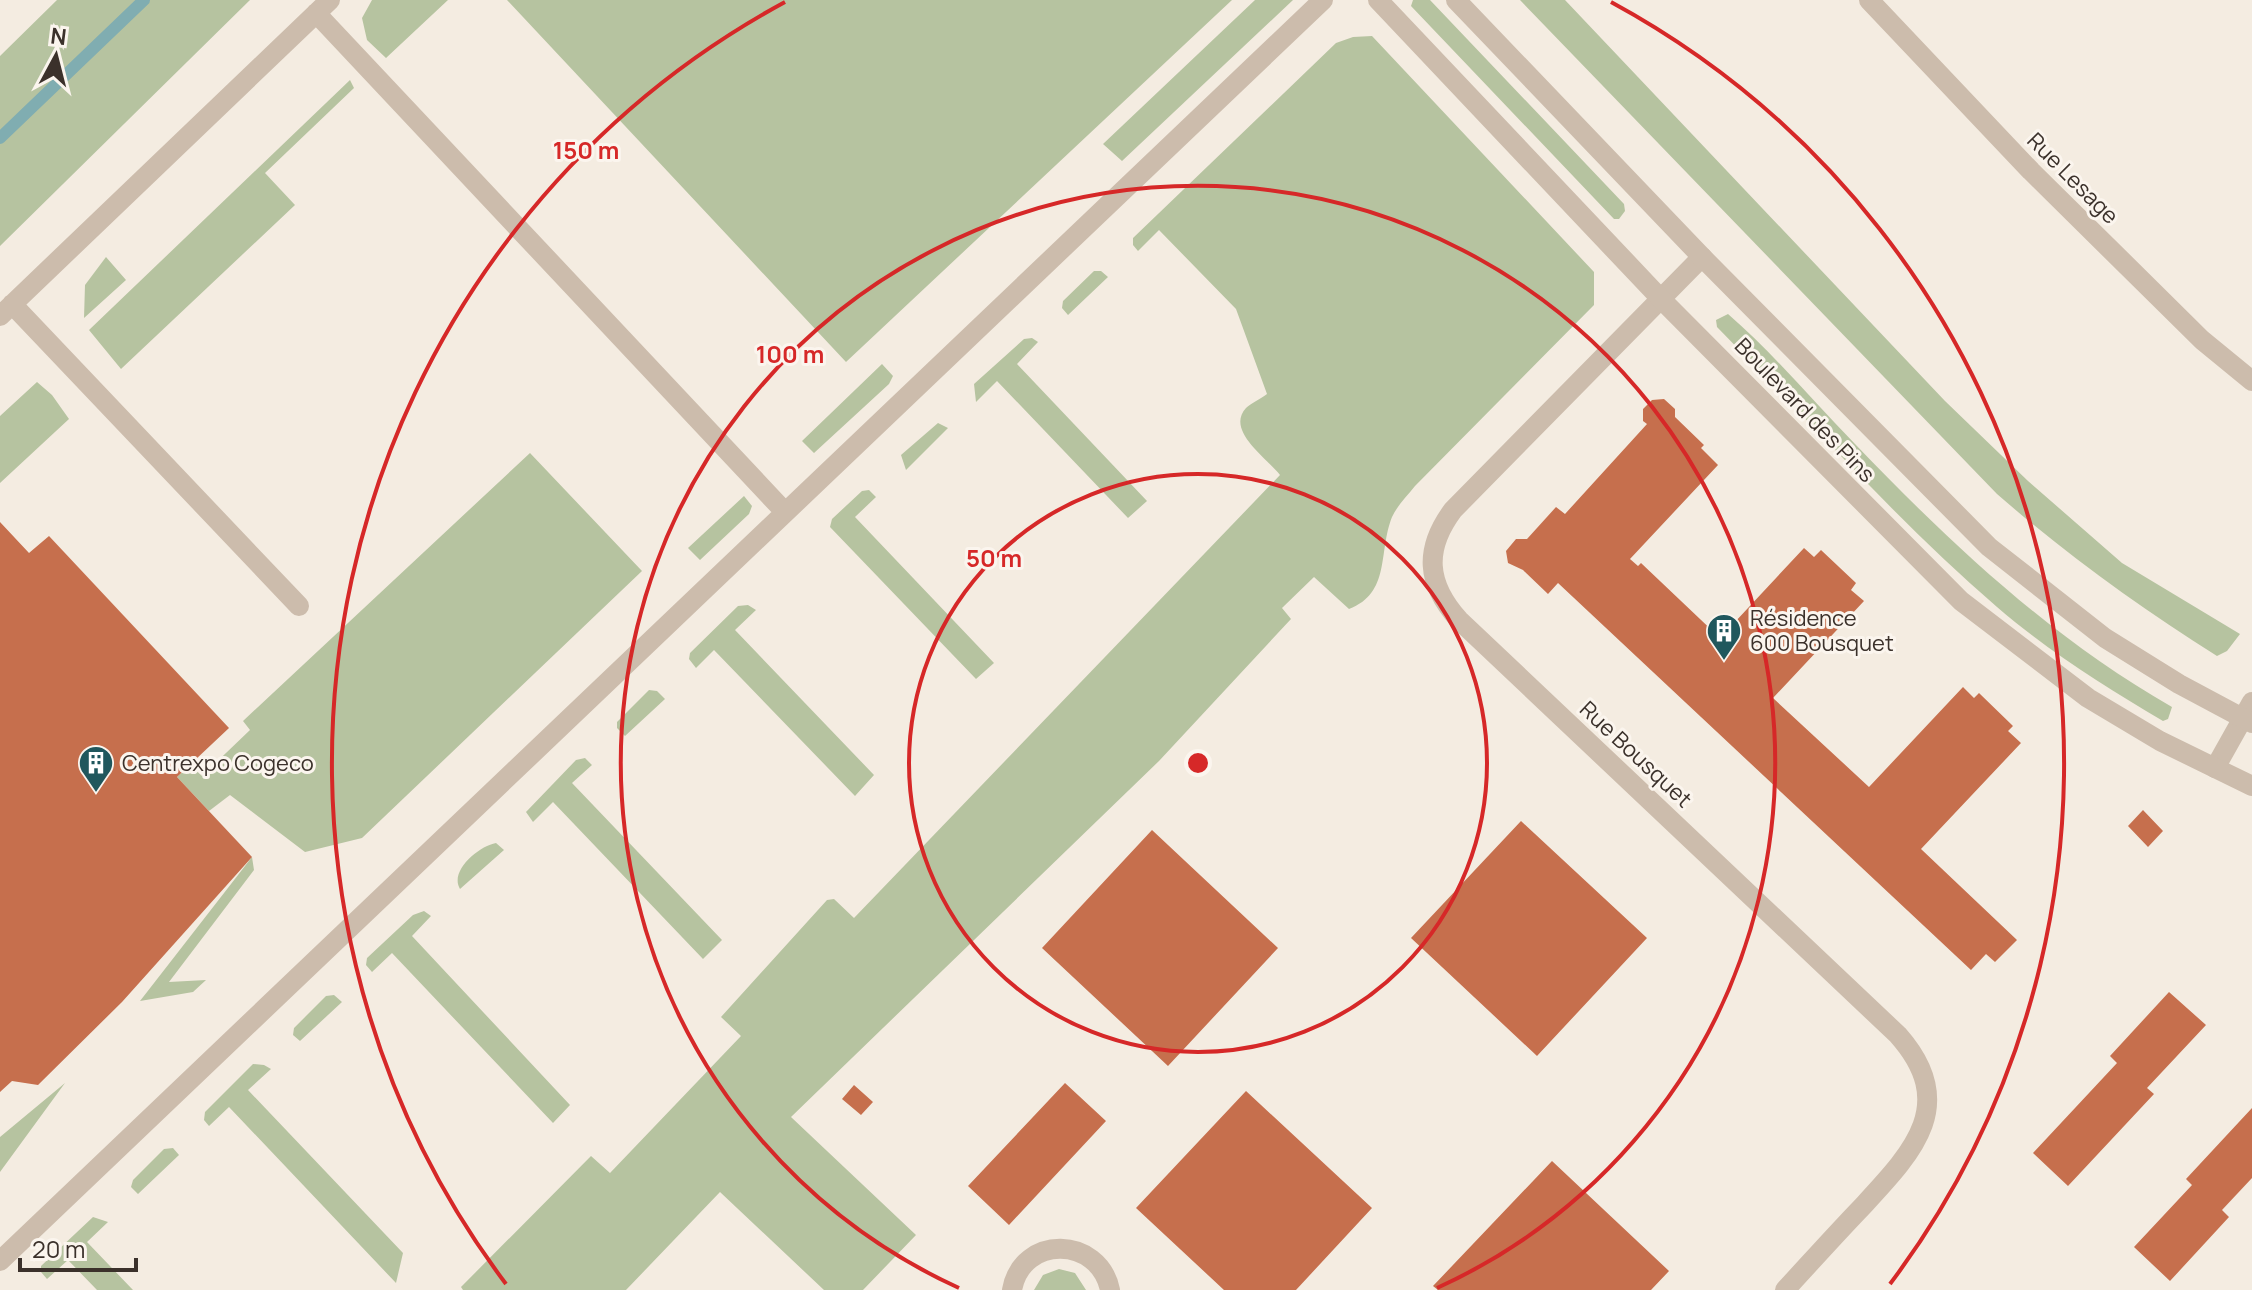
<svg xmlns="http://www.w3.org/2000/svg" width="2252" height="1290" font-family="Manrope,sans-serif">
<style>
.green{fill:#b6c3a0}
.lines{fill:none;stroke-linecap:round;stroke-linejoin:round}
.stream{stroke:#80adb1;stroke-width:12}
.building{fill:#c66f4d}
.service{stroke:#ccbcac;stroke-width:20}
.minor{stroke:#ccbcac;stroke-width:20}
.tertiary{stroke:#ccbcac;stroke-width:20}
.ring{fill:none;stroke:#d62828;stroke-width:4}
.labels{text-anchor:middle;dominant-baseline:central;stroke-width:6;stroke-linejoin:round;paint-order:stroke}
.street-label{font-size:22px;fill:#3b312b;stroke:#fbf5ee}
.poi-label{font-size:22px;fill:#3b312b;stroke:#fbf5ee;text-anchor:start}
.centre{fill:#d62828;stroke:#fbf5ee;stroke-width:4}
.ring-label{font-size:24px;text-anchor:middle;font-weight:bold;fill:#d62828;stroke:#fbf5ee;stroke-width:6;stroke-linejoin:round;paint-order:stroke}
</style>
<rect width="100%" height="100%" fill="#f4ece1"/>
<!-- green -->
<path class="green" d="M 57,0 L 250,0 L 0,246 L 0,56 Z
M 372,0 L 448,0 L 386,58 L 367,40 L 362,18 Z
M 507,0 L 1232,0 L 846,362 Z
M 1255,0 L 1293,0 L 1122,161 L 1103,144 Z
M 1413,0 L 1430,0 L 1624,204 L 1625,211 L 1619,219 L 1614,219 L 1411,6 Z
M 1520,0 L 1565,0 L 1945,401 L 2028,481 L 2122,563 L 2240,634 L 2227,651 L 2217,656 C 2139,607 2066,554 1997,494 Z
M 1372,36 L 1594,272 L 1594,305 L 1415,486 C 1407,496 1397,506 1392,517 C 1378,552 1391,593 1349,609 L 1314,577 L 1282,608 L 1291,619 L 1159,761 L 791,1117 L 916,1235 L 863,1290 L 824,1290 L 720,1192 L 626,1290 L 463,1290 L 461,1287 L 591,1156 L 610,1173 L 741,1036 L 721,1017 L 827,900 L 834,899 L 854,918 L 1280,475 C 1268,459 1225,431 1246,408 C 1251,403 1261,399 1267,394 L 1236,309 L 1159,230 L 1138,251 L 1133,245 L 1133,238 L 1336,43 L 1353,37 Z
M 350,80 L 354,88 L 265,173 L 295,205 L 121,369 L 89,330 Z
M 106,257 L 126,280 L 84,318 L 85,285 Z
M 1094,271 L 1101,271 L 1108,277 L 1068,315 L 1062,308 L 1063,301 Z
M 1728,314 C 1773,353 1813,401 1855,444 C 1951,544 2051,638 2172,707 L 2168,719 L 2163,721 C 2105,687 2048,651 1997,607 C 1897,521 1810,421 1717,327 L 1716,320 Z
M 1032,338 L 1038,342 L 1017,364 L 1147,501 L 1128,518 L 997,381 L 976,402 L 974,384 L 1024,339 Z
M 882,364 L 893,376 L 889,384 L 814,453 L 802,441 Z
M 37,382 L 52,395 L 69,419 L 0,483 L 0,416 Z
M 938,423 L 948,428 L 906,470 L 901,455 Z
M 530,453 L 642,571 L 362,838 L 305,852 L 230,795 L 209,811 L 177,777 L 190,765 L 202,776 L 250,730 L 243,721 Z
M 869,490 L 876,497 L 855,517 L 994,663 L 976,679 L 830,527 L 832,519 L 862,491 Z
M 744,496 L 752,506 L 749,514 L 700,560 L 688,548 Z
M 748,605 L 756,610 L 735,630 L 874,775 L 855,796 L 714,650 L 696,668 L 689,659 L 690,653 L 738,606 Z
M 649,690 L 657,691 L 665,699 L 625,736 L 617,728 L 617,722 Z
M 585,758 L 592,765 L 572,783 L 722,940 L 703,959 L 553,802 L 533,822 L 526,812 L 576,760 Z
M 496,843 L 504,850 L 460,889 C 449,871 479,846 496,843 Z
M 252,857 L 254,870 L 169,982 L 206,980 L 193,992 L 140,1001 Z
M 424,911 L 431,916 L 412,936 L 570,1105 L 553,1123 L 392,953 L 372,972 L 366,965 L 367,958 L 413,915 Z
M 334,995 L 342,1002 L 300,1041 L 293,1035 L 294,1028 L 326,996 Z
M 253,1064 L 264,1065 L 271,1069 L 248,1090 L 403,1253 L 396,1283 L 229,1107 L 209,1126 L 204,1120 L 205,1112 Z
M 65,1083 L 0,1172 L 0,1137 Z
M 173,1148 L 179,1155 L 138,1194 L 131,1187 L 133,1180 L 164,1149 Z
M 93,1217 L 108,1222 L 87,1242 L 133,1290 L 97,1290 L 68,1260 L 47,1279 L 41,1272 L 41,1266 Z
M 1059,1269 L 1075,1273 L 1086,1290 L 1034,1290 L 1043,1275 Z"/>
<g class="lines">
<!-- stream -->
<path class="stream" d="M 0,138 L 144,0"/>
</g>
<!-- building -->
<path class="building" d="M 1664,399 L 1675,409 L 1675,417 L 1704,445 L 1701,448 L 1718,465 L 1630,559 L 1638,566 L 1641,563 L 1720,638 L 1804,548 L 1814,557 L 1821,550 L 1856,583 L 1851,590 L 1864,601 L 1773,698 L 1869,787 L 1963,687 L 1974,698 L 1979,693 L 2013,726 L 2008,731 L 2021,743 L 1921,849 L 2017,940 L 1995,962 L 1986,954 L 1971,970 L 1558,583 L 1548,594 L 1523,570 L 1508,563 L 1506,551 L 1516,539 L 1527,539 L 1556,507 L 1565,514 L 1647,424 L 1643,421 L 1643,409 L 1652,400 Z
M 0,522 L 29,553 L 49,536 L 229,728 L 177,777 L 252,857 L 122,1002 L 38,1085 L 12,1081 L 0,1092 Z
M 2143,810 L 2163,831 L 2148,847 L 2128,826 Z
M 1521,821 L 1647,938 L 1537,1056 L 1411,938 Z
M 1152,830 L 1278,948 L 1168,1066 L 1042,948 Z
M 2169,992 L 2206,1025 L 2147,1088 L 2154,1094 L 2068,1186 L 2033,1153 L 2117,1063 L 2110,1056 Z
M 1065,1083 L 1106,1121 L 1009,1225 L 968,1186 Z
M 854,1085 L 873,1102 L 861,1115 L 842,1099 Z
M 1246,1091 L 1372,1208 L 1296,1290 L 1224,1290 L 1136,1208 Z
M 2252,1108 L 2252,1178 L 2222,1210 L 2229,1217 L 2170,1281 L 2134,1247 L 2192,1185 L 2186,1179 Z
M 1552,1161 L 1669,1271 L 1651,1290 L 1438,1290 L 1433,1286 Z"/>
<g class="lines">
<!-- service -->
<path class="service" d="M 316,13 L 785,512
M 12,304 L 299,606
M 0,316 L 330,0
M 0,1261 L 1323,0
M 1012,1290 C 1022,1234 1099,1236 1110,1290"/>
<!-- minor -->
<path class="minor" d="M 1869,0 L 2031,171 L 2202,340 L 2252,381
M 1702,257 L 1453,510 C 1424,549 1426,583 1459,620 L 1898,1035 C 1960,1105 1912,1153 1861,1208 C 1835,1235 1810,1263 1785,1290
M 2215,768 L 2252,702"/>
<!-- tertiary -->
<path class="tertiary" d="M 1378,0 L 1661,299 L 1961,601 L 2088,698 L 2160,741 L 2252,786
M 1456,0 L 1702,257 L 1989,547 L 2105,638 L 2179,684 L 2252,723"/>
</g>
<!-- distance rings -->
<g class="ring">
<circle cx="1198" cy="763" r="289"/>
<path d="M959 1288A577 577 0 1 1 1437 1288"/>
<path d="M506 1284A866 866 0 0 1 785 2M1611 2A866 866 0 0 1 1890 1284"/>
</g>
<!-- icons -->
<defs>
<symbol id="building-pin" viewBox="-11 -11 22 30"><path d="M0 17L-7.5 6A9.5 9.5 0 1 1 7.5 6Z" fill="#20575d" stroke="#fbf5ee"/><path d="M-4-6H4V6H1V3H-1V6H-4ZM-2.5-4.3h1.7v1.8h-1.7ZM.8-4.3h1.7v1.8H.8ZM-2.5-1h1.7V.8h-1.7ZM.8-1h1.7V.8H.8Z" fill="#fff"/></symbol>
</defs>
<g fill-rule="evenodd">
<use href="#building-pin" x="1704" y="611" width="40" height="54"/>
<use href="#building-pin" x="76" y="743" width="40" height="54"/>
</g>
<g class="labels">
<!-- street labels -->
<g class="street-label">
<text transform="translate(2073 178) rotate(45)">Rue Lesage</text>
<text transform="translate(1805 410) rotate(46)">Boulevard des Pins</text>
<text transform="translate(1636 754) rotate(43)">Rue Bousquet</text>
</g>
<!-- poi labels -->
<g class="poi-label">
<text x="1750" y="618">Résidence<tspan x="1750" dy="25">600 Bousquet</tspan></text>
<text x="122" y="763">Centrexpo Cogeco</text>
</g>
</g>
<circle cx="1198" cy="763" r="12" class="centre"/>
<g class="ring-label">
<text x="586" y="159">150 m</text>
<text x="790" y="363">100 m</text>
<text x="994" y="567">50 m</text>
</g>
<!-- north arrow -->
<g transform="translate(56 56) rotate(7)" stroke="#fbf5ee" stroke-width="6" paint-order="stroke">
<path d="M0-6L14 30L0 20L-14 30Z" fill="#3b312b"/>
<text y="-12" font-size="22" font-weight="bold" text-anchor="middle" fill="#3b312b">N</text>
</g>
<!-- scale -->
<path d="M20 1258v12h116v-12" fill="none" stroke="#3b312b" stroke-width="4"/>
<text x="32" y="1258" font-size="24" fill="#3b312b" stroke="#fbf5ee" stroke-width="6" paint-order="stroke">20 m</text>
</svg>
